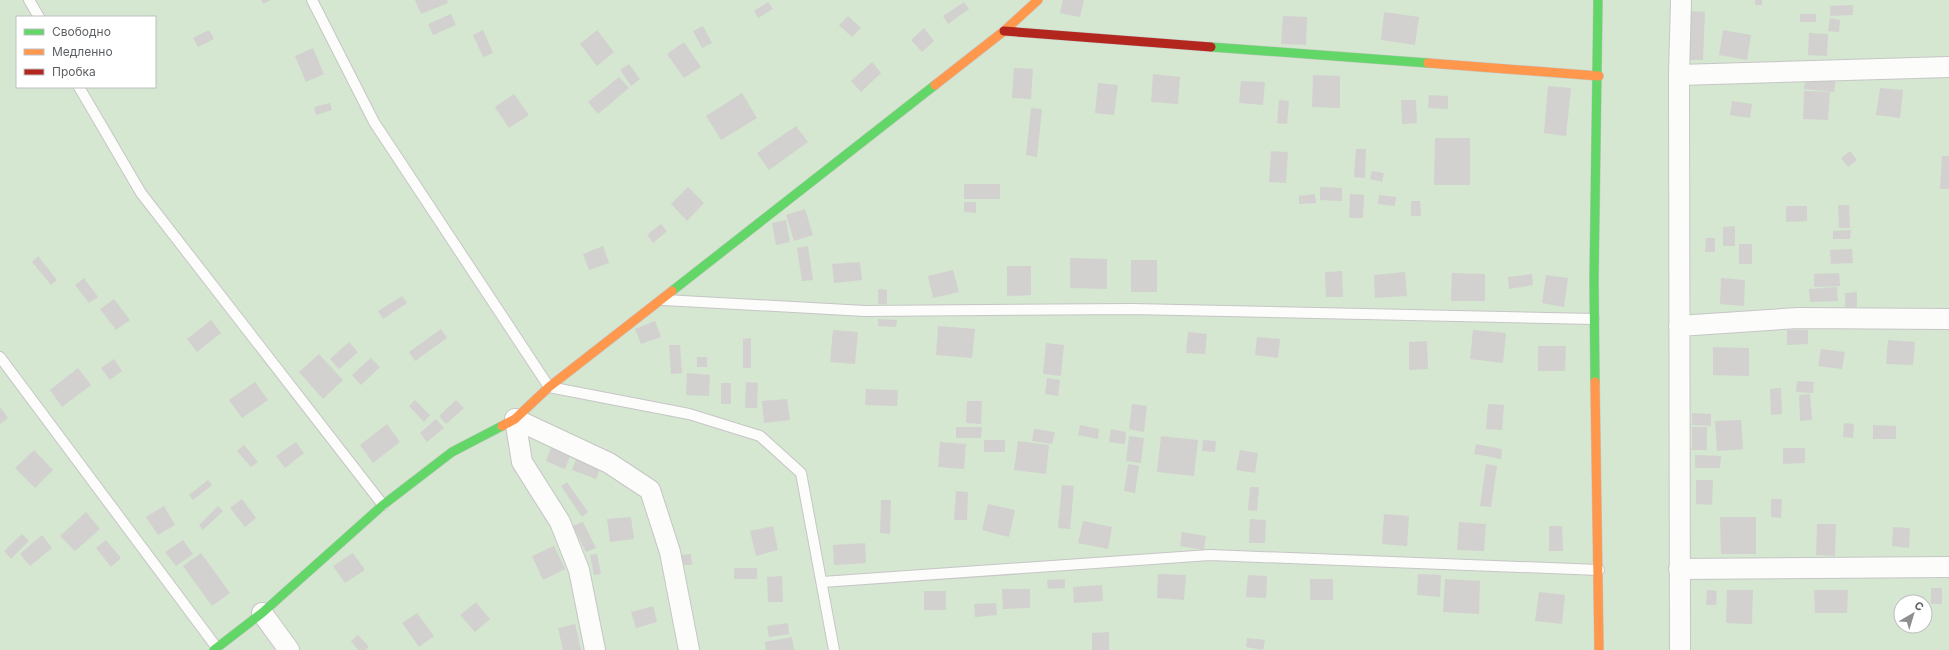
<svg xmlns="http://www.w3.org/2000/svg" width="1949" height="650" font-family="Inter,sans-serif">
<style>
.green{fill:#d5e6d1;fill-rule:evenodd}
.building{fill:#d2d1cf}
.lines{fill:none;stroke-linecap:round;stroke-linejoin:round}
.lane-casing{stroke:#c6c6c6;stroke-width:12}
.street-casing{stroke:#c6c6c6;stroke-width:22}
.fast-casing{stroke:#c7c7c7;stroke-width:10}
.slow-casing{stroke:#c7c7c7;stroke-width:10}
.jam-casing{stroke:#c7c7c7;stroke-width:10}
.lane{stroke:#fcfcfb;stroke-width:10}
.street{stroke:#fcfcfb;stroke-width:20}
.fast{stroke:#63d668;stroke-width:9}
.slow{stroke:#ff974d;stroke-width:9}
.jam{stroke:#b3261e;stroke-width:9}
</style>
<rect width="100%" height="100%" fill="#ebe9e5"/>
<!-- green -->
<path class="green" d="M 0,0 L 1949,0 L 1949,650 L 0,650 ZM 17,17 L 155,17 L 155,87 L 17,87 ZM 1901,602 L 1925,602 L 1925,626 L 1901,626 Z"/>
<!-- building -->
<path class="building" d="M 261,0 L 271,0 L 263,4 Z
M 415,0 L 447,0 L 448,3 L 421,14 Z
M 1063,0 L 1084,0 L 1080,17 L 1060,13 Z
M 1755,0 L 1762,0 L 1762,5 L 1755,5 Z
M 768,2 L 773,9 L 758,18 L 754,11 Z
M 964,2 L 969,9 L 948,24 L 943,16 Z
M 1853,5 L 1853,15 L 1830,16 L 1830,6 Z
M 1691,11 L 1705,12 L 1703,60 L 1689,60 Z
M 1384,12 L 1419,17 L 1415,45 L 1381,40 Z
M 451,14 L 456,25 L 433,35 L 428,24 Z
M 1800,14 L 1816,14 L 1816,22 L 1800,22 Z
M 848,16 L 861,28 L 852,37 L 839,25 Z
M 1283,16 L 1307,17 L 1306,45 L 1281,44 Z
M 1830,18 L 1840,20 L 1839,32 L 1828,31 Z
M 703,26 L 712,43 L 702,48 L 693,31 Z
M 924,28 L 934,41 L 922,52 L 911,40 Z
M 209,30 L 214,39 L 198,47 L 193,38 Z
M 483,30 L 493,53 L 483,57 L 473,35 Z
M 597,30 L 614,52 L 597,66 L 580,44 Z
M 1723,30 L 1751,35 L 1747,60 L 1719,55 Z
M 1809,33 L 1828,34 L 1827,56 L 1808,55 Z
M 684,42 L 701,67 L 684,78 L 667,54 Z
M 313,48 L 324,74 L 306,82 L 295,56 Z
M 872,62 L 881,73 L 861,92 L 851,81 Z
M 629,64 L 640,79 L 631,86 L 620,70 Z
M 1014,68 L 1033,69 L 1031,99 L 1012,98 Z
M 1153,74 L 1180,77 L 1178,104 L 1151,102 Z
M 1806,74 L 1836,77 L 1834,92 L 1804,89 Z
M 1313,75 L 1340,76 L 1340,108 L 1312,107 Z
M 619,77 L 629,88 L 598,114 L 588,102 Z
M 1241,81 L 1265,82 L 1263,105 L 1239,103 Z
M 1098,83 L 1118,85 L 1114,115 L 1095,113 Z
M 1548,86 L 1571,88 L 1566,136 L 1544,133 Z
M 1880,88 L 1903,90 L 1900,118 L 1876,115 Z
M 1804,91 L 1830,92 L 1828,120 L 1803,119 Z
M 742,93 L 757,118 L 721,140 L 706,116 Z
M 514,94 L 529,115 L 509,128 L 495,107 Z
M 1429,95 L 1448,96 L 1448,109 L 1428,108 Z
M 1279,100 L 1289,101 L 1287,124 L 1277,123 Z
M 1401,100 L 1416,100 L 1417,123 L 1402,124 Z
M 1732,101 L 1752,104 L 1750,118 L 1730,115 Z
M 330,103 L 332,110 L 316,115 L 314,107 Z
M 1031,108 L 1042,109 L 1037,157 L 1026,155 Z
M 796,126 L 808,142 L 769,170 L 757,153 Z
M 1435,138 L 1470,138 L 1470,185 L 1434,185 Z
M 1356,149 L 1366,149 L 1365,178 L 1354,177 Z
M 1271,151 L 1288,152 L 1286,183 L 1269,182 Z
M 1850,151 L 1857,160 L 1848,167 L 1841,158 Z
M 1942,156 L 1949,156 L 1949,189 L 1940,189 Z
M 1372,171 L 1384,173 L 1382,182 L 1370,179 Z
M 964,184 L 1000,184 L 1000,199 L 964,199 Z
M 688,187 L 704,203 L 687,221 L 671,204 Z
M 1320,187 L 1342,188 L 1342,201 L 1320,200 Z
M 1315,194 L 1316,203 L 1299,204 L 1299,196 Z
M 1350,194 L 1364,195 L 1363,218 L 1349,218 Z
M 1379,195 L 1396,197 L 1395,206 L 1378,204 Z
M 1411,201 L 1420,201 L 1421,216 L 1411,216 Z
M 964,202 L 976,202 L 976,213 L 964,212 Z
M 1838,205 L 1849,205 L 1850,228 L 1839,228 Z
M 1786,206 L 1807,206 L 1807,221 L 1786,222 Z
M 805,209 L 813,235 L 794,241 L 786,215 Z
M 786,220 L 790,242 L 776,245 L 772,223 Z
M 661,224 L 667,231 L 653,243 L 647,235 Z
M 1735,226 L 1735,246 L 1723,246 L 1723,227 Z
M 1851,230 L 1850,239 L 1833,239 L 1833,231 Z
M 1706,238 L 1715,238 L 1715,252 L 1705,252 Z
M 1739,244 L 1752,244 L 1752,264 L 1739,264 Z
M 603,246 L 609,263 L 589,270 L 583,254 Z
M 808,246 L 813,280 L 802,281 L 797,248 Z
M 1852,249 L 1853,263 L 1831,264 L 1830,250 Z
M 38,256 L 57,280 L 51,285 L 32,262 Z
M 1070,258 L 1107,259 L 1107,289 L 1070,288 Z
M 1131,260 L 1157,260 L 1157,292 L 1131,292 Z
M 860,262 L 862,280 L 834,283 L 832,264 Z
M 1007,266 L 1031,266 L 1031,295 L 1007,296 Z
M 953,270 L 959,292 L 933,298 L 928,276 Z
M 1342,271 L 1343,297 L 1326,297 L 1325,272 Z
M 1405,272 L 1407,296 L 1375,298 L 1374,275 Z
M 1452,273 L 1485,274 L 1485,301 L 1451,301 Z
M 1839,273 L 1840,286 L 1814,287 L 1814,274 Z
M 1532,274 L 1533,285 L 1509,289 L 1508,277 Z
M 1546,275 L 1568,278 L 1564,307 L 1542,303 Z
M 84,278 L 98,297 L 89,303 L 75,285 Z
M 1721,278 L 1745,280 L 1744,306 L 1720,304 Z
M 1837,287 L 1838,301 L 1810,302 L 1809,289 Z
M 878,289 L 887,290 L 887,304 L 878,304 Z
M 1857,292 L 1857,307 L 1845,307 L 1845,293 Z
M 402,296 L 407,303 L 383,319 L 378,311 Z
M 114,299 L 130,320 L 116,330 L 100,309 Z
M 878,319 L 897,320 L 896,327 L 878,326 Z
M 211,320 L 221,333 L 197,352 L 187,339 Z
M 655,321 L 661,337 L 641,344 L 635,329 Z
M 938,326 L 975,329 L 972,358 L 936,355 Z
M 441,329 L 447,338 L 415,361 L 409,352 Z
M 833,330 L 858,332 L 855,364 L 830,362 Z
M 1473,330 L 1506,333 L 1503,363 L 1470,359 Z
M 1787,330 L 1808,330 L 1808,344 L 1787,345 Z
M 1188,332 L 1207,334 L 1205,354 L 1186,353 Z
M 1257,337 L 1280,339 L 1278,358 L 1255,355 Z
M 751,338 L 751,368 L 743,368 L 743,339 Z
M 1888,340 L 1915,342 L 1913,365 L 1886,364 Z
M 1427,341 L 1428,369 L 1409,370 L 1409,342 Z
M 349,342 L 358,352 L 339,369 L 330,359 Z
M 1046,343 L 1064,345 L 1061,376 L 1043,374 Z
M 669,345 L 680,345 L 682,373 L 671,374 Z
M 1538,346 L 1566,346 L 1565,371 L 1538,371 Z
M 1713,347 L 1749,348 L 1749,376 L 1713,375 Z
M 1821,349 L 1845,352 L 1842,369 L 1818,366 Z
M 319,354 L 343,380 L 323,399 L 299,372 Z
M 697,357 L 707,357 L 707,367 L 697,367 Z
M 371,358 L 380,367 L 361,385 L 352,375 Z
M 114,359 L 122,371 L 110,380 L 101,368 Z
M 78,368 L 91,385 L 62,407 L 50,390 Z
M 687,373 L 710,375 L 709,396 L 686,395 Z
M 1047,378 L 1060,380 L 1058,396 L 1045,394 Z
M 1797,381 L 1814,382 L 1813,393 L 1796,392 Z
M 255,382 L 268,400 L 242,418 L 229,400 Z
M 746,382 L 758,383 L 757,408 L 745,408 Z
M 721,383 L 731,383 L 731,404 L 721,404 Z
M 1781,388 L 1782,414 L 1771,415 L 1770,389 Z
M 866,389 L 898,390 L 897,406 L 865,405 Z
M 1810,394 L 1812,420 L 1800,421 L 1799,395 Z
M 787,399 L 790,420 L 764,423 L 762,401 Z
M 415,400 L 430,415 L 424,422 L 409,406 Z
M 456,400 L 464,408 L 446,424 L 439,416 Z
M 967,401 L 982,401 L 981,424 L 966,423 Z
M 1132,404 L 1147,406 L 1144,432 L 1129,429 Z
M 1488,404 L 1504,405 L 1502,430 L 1486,429 Z
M 0,407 L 8,418 L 0,424 Z
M 1692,413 L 1711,414 L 1711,426 L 1692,425 Z
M 436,419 L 444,428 L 427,442 L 420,433 Z
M 1741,420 L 1743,449 L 1717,451 L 1715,421 Z
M 1844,423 L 1854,424 L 1853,438 L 1843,437 Z
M 387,424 L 400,442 L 373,463 L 360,445 Z
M 1080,425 L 1099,429 L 1098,439 L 1078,435 Z
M 1873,425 L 1896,426 L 1896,439 L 1873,439 Z
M 956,427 L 982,427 L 981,438 L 956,438 Z
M 1692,427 L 1707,427 L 1707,450 L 1692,450 Z
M 1034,429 L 1055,432 L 1052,444 L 1032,441 Z
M 1111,429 L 1126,432 L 1125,444 L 1109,442 Z
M 1129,436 L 1144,438 L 1141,463 L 1126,461 Z
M 1161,436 L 1198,440 L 1194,476 L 1157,472 Z
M 984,440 L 1005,440 L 1005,452 L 984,452 Z
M 1203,440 L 1216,441 L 1215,452 L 1202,451 Z
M 1018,441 L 1049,445 L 1046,474 L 1014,470 Z
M 296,442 L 304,453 L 285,468 L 276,456 Z
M 940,442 L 966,444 L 964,469 L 938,467 Z
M 1476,444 L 1502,449 L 1501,459 L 1474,454 Z
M 244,445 L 258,462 L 251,467 L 237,451 Z
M 551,448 L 570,456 L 565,469 L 546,461 Z
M 1783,448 L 1805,448 L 1805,463 L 1783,464 Z
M 34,450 L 53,470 L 35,488 L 15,468 Z
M 1240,450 L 1258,453 L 1255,473 L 1236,470 Z
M 1695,455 L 1721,456 L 1720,468 L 1695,468 Z
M 576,459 L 600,468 L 596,479 L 572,470 Z
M 1128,464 L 1139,466 L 1135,493 L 1124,491 Z
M 1486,464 L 1497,466 L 1491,507 L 1480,506 Z
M 208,480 L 212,485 L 193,500 L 189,495 Z
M 1696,480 L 1713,480 L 1712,505 L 1696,504 Z
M 567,482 L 588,512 L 582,517 L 561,486 Z
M 1062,485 L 1074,486 L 1070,529 L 1058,528 Z
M 1250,487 L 1259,487 L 1257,511 L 1248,510 Z
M 956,491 L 968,492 L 967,520 L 954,520 Z
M 242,499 L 256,518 L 245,527 L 230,508 Z
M 1771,499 L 1782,499 L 1781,518 L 1771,517 Z
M 881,500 L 891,500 L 890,534 L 880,533 Z
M 988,504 L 1015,510 L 1009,537 L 982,530 Z
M 164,506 L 175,525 L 158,535 L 146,517 Z
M 218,506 L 223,511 L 203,530 L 199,525 Z
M 86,512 L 100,529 L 75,551 L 60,536 Z
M 1384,514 L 1409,516 L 1407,546 L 1382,544 Z
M 631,517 L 634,539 L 610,542 L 607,519 Z
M 1720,517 L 1756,517 L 1756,554 L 1721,554 Z
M 1250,519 L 1266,520 L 1265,543 L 1249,543 Z
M 1083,521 L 1112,527 L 1108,549 L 1078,543 Z
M 583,522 L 596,548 L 586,552 L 573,526 Z
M 1459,522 L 1486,524 L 1484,551 L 1457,550 Z
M 1817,524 L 1836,524 L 1835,556 L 1816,555 Z
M 773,526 L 778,550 L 756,556 L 750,531 Z
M 1549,526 L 1562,526 L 1563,551 L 1549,551 Z
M 1893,527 L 1910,528 L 1909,548 L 1892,546 Z
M 1182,532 L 1206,536 L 1204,550 L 1180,546 Z
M 22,534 L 29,541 L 11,559 L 4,551 Z
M 42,535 L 52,548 L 30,566 L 20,554 Z
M 106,540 L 121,558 L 111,567 L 96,548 Z
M 183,540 L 193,554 L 176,566 L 165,552 Z
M 865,543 L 866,563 L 834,565 L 833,545 Z
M 554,546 L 565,569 L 543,580 L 532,556 Z
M 201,553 L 230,593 L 212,606 L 183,566 Z
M 353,553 L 365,570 L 345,583 L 333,566 Z
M 597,554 L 601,574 L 594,575 L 590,555 Z
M 691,554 L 692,565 L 681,565 L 681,555 Z
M 734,568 L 757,568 L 757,579 L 734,579 Z
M 1158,574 L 1186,575 L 1184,600 L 1157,598 Z
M 1418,574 L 1441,575 L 1440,597 L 1417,595 Z
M 1248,575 L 1267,576 L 1266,598 L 1246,597 Z
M 782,576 L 783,602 L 768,602 L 767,577 Z
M 1065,579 L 1065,588 L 1048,589 L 1047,580 Z
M 1310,579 L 1333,579 L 1333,600 L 1310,600 Z
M 1445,579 L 1480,581 L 1479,614 L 1443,612 Z
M 1102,585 L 1103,601 L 1074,603 L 1073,587 Z
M 1931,588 L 1942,588 L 1942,604 L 1931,604 Z
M 1002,589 L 1030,589 L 1030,608 L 1003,609 Z
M 1707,590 L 1717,591 L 1716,605 L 1706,605 Z
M 1727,590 L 1753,590 L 1752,624 L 1726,623 Z
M 1814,590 L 1848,590 L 1847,613 L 1815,613 Z
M 924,591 L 946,591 L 946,610 L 924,610 Z
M 1539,592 L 1565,595 L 1562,624 L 1535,621 Z
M 476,602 L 490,619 L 475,632 L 460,615 Z
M 996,603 L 997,615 L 975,617 L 974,604 Z
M 653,606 L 657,622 L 636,628 L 631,612 Z
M 417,613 L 434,636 L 419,647 L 402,623 Z
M 788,623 L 789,634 L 769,637 L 767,626 Z
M 575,624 L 581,650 L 563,650 L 558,628 Z
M 1109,632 L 1109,650 L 1092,650 L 1092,633 Z
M 358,635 L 369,647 L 365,650 L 358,650 L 351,641 Z
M 792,637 L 794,650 L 766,650 L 765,642 Z
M 1247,638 L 1265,640 L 1263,650 L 1246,647 Z"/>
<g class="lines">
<defs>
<path id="lane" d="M 29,0 L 39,17
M 312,0 L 374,122 L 549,387 L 689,414 L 760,436 L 801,473 L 834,650
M 79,87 L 141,193 L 383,505
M 664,300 L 865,311 L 1132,309 L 1594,319
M 0,357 L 217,648
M 822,582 L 1210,555 L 1599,570"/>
<path id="street" d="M 1679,75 L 1949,67
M 1679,326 L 1798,318 L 1949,319
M 515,419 L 609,463 L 650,490 L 670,552 L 689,650
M 515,419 L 522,462 L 560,522 L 579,570 L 595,650
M 1679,569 L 1949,567
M 262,613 L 289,650
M 1680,650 L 1679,75 L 1681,0"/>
<path id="fast" d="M 1211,47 L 1428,63
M 672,291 L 935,85
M 1595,382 L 1594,280 L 1598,0
M 214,650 L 262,613 L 383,505 L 452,452 L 502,426"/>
<path id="slow" d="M 1428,63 L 1599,76
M 935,85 L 1004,31 L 1038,0
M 1595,382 L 1599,650
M 502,426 L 515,419 L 549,387 L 672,291"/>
<path id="jam" d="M 1004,31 L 1211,47"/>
</defs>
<!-- lane casing -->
<use href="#lane" class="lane-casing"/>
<!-- street casing -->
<use href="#street" class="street-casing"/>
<!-- fast casing -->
<use href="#fast" class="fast-casing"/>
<!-- slow casing -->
<use href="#slow" class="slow-casing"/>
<!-- jam casing -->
<use href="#jam" class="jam-casing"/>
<!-- lane -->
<use href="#lane" class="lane"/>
<!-- street -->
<use href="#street" class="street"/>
<!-- fast -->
<use href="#fast" class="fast"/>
<!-- slow -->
<use href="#slow" class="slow"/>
<!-- jam -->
<use href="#jam" class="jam"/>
</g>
<!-- legend -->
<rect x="16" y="16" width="140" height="72" fill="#ffffff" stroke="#bdbfc1"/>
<rect x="24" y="29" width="20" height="6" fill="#63d668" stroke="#bdbfc1"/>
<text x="52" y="36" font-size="12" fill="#5b5f63">Свободно</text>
<rect x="24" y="49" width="20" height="6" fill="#ff974d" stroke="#bdbfc1"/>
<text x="52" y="56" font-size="12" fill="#5b5f63">Медленно</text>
<rect x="24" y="69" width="20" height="6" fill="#b3261e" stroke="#bdbfc1"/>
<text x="52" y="76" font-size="12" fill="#5b5f63">Пробка</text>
<!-- north arrow -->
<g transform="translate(1913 614) rotate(38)"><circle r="19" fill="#ffffff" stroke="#bdbfc1"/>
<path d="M0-3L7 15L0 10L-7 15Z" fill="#8d8f90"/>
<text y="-6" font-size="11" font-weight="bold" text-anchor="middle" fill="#5b5f63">С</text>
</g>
</svg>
